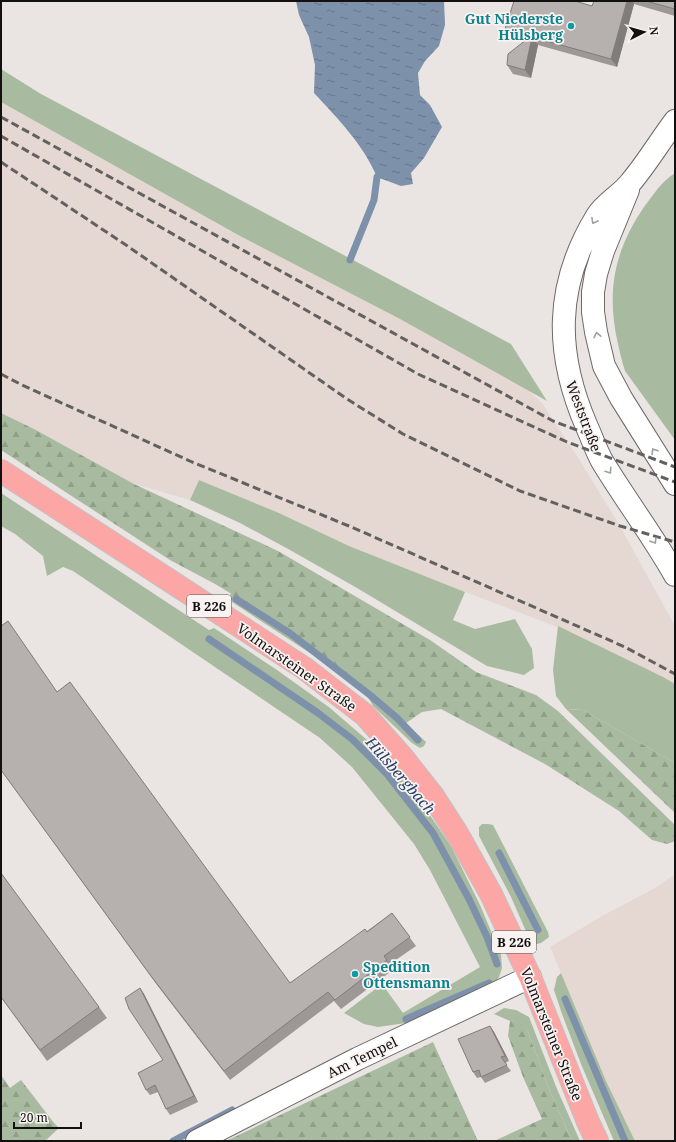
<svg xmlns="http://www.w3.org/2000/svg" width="676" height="1142" font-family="'Noto Serif',serif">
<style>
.built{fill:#e5d8d3}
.grass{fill:#a8ba9f}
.forest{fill:url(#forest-firs)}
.water{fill:url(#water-ripples)}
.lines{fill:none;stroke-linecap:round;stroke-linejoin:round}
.stream{stroke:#7e91aa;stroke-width:7}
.minor-casing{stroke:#6e6967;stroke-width:24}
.major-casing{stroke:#c2c1c1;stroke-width:24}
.minor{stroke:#fff;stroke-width:22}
.major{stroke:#fca6a6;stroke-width:22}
.rail{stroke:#63605e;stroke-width:3;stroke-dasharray:8 4;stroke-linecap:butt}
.wall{fill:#9d9896}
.shaded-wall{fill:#7f7c7a}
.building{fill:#b6b1ae;stroke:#7f7c7a}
.oneway{stroke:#a1a09f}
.culture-dot{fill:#0f9aa8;stroke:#f8f2f0;stroke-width:1.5}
.labels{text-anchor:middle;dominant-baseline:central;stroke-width:3.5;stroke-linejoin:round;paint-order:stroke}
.shield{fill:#f8f2f0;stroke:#585453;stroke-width:1}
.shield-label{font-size:13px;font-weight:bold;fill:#131110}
.culture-label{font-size:14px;font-weight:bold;fill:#0d838f;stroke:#f8f2f0;text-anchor:end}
.street-label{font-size:14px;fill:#131110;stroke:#f8f2f0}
.water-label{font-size:15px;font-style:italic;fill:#264268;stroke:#f8f2f0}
</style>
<defs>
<pattern id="forest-firs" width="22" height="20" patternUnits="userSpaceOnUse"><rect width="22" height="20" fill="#a8ba9f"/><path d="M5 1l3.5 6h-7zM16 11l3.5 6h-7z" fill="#909f88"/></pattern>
<pattern id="water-ripples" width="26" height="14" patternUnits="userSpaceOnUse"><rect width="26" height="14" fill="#7e91aa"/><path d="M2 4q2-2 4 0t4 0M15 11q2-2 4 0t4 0" fill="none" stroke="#667589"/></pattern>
</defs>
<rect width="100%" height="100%" fill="#eae5e3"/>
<!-- built -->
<path class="built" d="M 1,102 L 240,236 L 400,319 L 528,390 L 542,403 L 579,459 L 620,526 L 675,626 L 675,684 L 573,633 L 465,592 L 349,546 L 279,513 L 199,480 L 190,500 L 134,484 L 34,429 L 1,413 Z
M 675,874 L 675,1141 L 635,1141 L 606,1081 L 550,947 L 602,916 L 655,888 Z"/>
<!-- grass -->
<path class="grass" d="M 1,69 L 41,94 L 511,344 L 547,401 L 400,319 L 240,236 L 1,102 Z
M 675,173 L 675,440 L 625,371 C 622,362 620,353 618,344 C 606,292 614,251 644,207 C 654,194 661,182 675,173 Z
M 199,480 L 279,513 L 349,546 L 465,592 L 453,620 L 475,629 L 515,619 L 532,649 L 534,668 L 524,675 L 487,666 L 357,588 L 290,550 L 240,523 L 190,500 Z
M 1,493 L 209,630 L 214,628 L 277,670 L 330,708 L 367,740 L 395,770 L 425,808 L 451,846 L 480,905 L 501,955 L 502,968 L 499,977 L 493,985 L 406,1023 L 378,1027 L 364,1024 L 344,1013 L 382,984 L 403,1013 L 480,967 L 430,870 L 414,844 L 352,767 L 320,738 L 73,571 L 63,567 L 47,576 L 43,556 L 15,534 L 1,526 Z
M 231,593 L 293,631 L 387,706 L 426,742 L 424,746 L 420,748 L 412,743 L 373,706 L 368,697 L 313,655 L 232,602 L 230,596 Z
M 558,626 L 663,677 L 675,684 L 675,763 L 583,710 L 566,709 L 556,696 L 553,670 Z
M 482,824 L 488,824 L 493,825 L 548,932 L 549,937 L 541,943 L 532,945 L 511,897 L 479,836 L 479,827 Z
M 561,973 L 606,1081 L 635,1141 L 614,1141 L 581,1064 L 562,1014 L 554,990 L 557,977 Z
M 504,1008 L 516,1010 L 529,1017 L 557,1089 L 580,1141 L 572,1141 L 549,1089 L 528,1032 L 520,1020 L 510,1021 L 494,1014 Z"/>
<!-- forest -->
<path class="forest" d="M 1,413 L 34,429 L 134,484 L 278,551 L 430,640 L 476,672 L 536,695 L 558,711 L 674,824 L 675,827 L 675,841 L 667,844 L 652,840 L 619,811 L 545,764 L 441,709 L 422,712 L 406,723 L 292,631 L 217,585 L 170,560 L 1,450 Z
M 566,709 L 583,710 L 675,763 L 675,813 Z
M 520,1019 L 528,1032 L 549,1089 L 572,1141 L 494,1141 L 542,1119 L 523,1077 L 508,1036 L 510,1021 Z
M 433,1042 L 478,1141 L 226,1141 Z
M 1,1075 L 10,1088 L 21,1080 L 54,1123 L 59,1128 L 45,1141 L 1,1141 Z"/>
<!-- water -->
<path class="water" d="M 296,1 L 444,1 L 445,25 L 439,46 L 425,61 L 418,73 L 420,95 L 430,105 L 442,127 L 424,158 L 411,173 L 413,184 L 401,186 L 377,177 C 363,144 338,119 314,93 L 315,65 L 309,37 L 299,15 Z"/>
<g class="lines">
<!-- stream -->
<path class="stream" d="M 350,260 L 374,200 L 377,177
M 236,599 L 291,634 L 370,695 L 397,718 L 418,740
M 209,639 L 318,713 L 352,739 L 387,774 L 433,833 L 469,899 L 487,937 L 497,964
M 499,853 L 538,930
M 565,999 L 625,1141
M 406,1019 L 489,983
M 173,1141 L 232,1110"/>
<defs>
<path id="minor" d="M 675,121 C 660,141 647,163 631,182 C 621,195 605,203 597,216 C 554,286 555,354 587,427 C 592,438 596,450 602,461 C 625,499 653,536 675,575
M 628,190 L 603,251 L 596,274 L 593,292 L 593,312 L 596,332 L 604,366 L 621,398 L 675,484
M 197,1141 L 357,1059 L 530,977"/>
<path id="major" d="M 1,471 L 304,668 L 365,715 L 403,758 L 433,796 L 458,835 L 491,894 L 530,977 L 588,1122 L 597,1141"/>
</defs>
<!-- minor casing -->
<use href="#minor" class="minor-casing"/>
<!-- major casing -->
<use href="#major" class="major-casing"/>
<!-- minor -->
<use href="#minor" class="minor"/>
<!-- major -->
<use href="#major" class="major"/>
<!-- rail -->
<path class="rail" d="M 1,117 L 553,421 L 675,467
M 1,136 L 418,374 L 567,442 L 675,482
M 1,162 L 126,245 L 347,399 L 403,434 L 520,491 L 620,526 L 675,542
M 1,374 L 22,385 L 192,462 L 349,526 L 625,647 L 675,674"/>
</g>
<!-- wall -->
<path class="wall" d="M 594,1 L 675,1 L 675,16 L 634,4 L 617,67 L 538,45 L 531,78 L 513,74 L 507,65 L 525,41 L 511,38 L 505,29 L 592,6 Z
M 57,692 L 290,983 L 367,931 L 392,913 L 416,946 L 390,964 L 394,969 L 341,1009 L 334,1001 L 230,1080 L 157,985 L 1,770 Z
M 140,988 L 144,994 L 198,1102 L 170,1115 L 166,1109 L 158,1092 L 150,1095 L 146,1090 L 163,1060 Z
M 1,997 L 99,1007 L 107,1018 L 47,1061 Z
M 490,1026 L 494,1032 L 509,1061 L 505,1063 L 511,1071 L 485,1083 L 481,1077 L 477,1078 L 473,1072 Z"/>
<!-- shaded-wall -->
<path class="shaded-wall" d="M 627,1 L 632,1 L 634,4 L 617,67 L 611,59 Z
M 532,37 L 538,45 L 531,78 L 525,70 Z
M 140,988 L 144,994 L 198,1102 L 194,1096 Z
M 490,1026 L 494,1032 L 509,1061 L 505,1056 Z"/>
<!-- building -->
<path class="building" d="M 514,1 L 575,1 L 592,6 L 594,1 L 627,1 L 611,59 L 532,37 L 525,70 L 507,65 L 508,54 L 531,36 L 505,29 Z
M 646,1 L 675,1 L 675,9 Z
M 8,621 L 57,692 L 70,682 L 290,983 L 365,929 L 367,932 L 392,913 L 410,937 L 384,956 L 387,960 L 335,1000 L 328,992 L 224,1071 L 151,976 L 1,770 L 1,626 Z
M 1,873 L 99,1007 L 40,1050 L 1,997 Z
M 140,988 L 194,1096 L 166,1109 L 155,1085 L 146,1090 L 138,1073 L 163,1060 L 129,1009 L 125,998 Z
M 490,1026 L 505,1056 L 501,1057 L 507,1065 L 481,1077 L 479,1070 L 473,1072 L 458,1039 Z"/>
<!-- one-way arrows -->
<defs><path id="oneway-chevron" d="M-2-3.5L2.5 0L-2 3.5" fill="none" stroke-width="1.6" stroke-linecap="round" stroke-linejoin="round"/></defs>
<g class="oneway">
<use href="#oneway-chevron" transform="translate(594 221) rotate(119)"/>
<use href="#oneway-chevron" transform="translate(597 335) rotate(-102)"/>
<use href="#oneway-chevron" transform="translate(654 451) rotate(-122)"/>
<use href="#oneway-chevron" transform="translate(609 471) rotate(56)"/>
<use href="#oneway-chevron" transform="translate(654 541) rotate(58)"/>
</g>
<!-- markers -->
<g class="culture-dot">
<circle cx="571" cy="26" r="4"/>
<circle cx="355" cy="974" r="4"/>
</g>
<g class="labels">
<!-- shield labels -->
<g class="shield">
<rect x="187" y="595" width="44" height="22" rx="3"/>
<rect x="492" y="931" width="44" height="22" rx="3"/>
</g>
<g class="shield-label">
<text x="209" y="606">B 226</text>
<text x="514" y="942">B 226</text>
</g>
<!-- culture labels -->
<g class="culture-label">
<text x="563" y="18">Gut Niederste<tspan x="563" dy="16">Hülsberg</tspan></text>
<text x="363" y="966" text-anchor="start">Spedition<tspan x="363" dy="16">Ottensmann</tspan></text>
</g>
<!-- street labels -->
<g class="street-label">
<text transform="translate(584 416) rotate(69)">Weststraße</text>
<text transform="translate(297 667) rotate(35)">Volmarsteiner Straße</text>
<text transform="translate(552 1034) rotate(68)">Volmarsteiner Straße</text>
<text transform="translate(362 1057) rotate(-26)">Am Tempel</text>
</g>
<!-- water labels -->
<g class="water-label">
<text transform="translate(401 775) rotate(49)">Hülsbergbach</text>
</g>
</g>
<!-- border -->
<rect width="676" height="1142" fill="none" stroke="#131110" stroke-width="4"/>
<!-- north arrow -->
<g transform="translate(644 32) rotate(84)" stroke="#f8f2f0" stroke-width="3" paint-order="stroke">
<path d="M0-3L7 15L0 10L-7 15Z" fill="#131110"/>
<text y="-6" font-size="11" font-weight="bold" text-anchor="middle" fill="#131110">N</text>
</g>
<!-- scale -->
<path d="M14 1122v6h67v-6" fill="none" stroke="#131110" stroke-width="2"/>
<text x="20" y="1122" font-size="12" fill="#131110" stroke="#f8f2f0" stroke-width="3" paint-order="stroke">20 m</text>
</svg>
